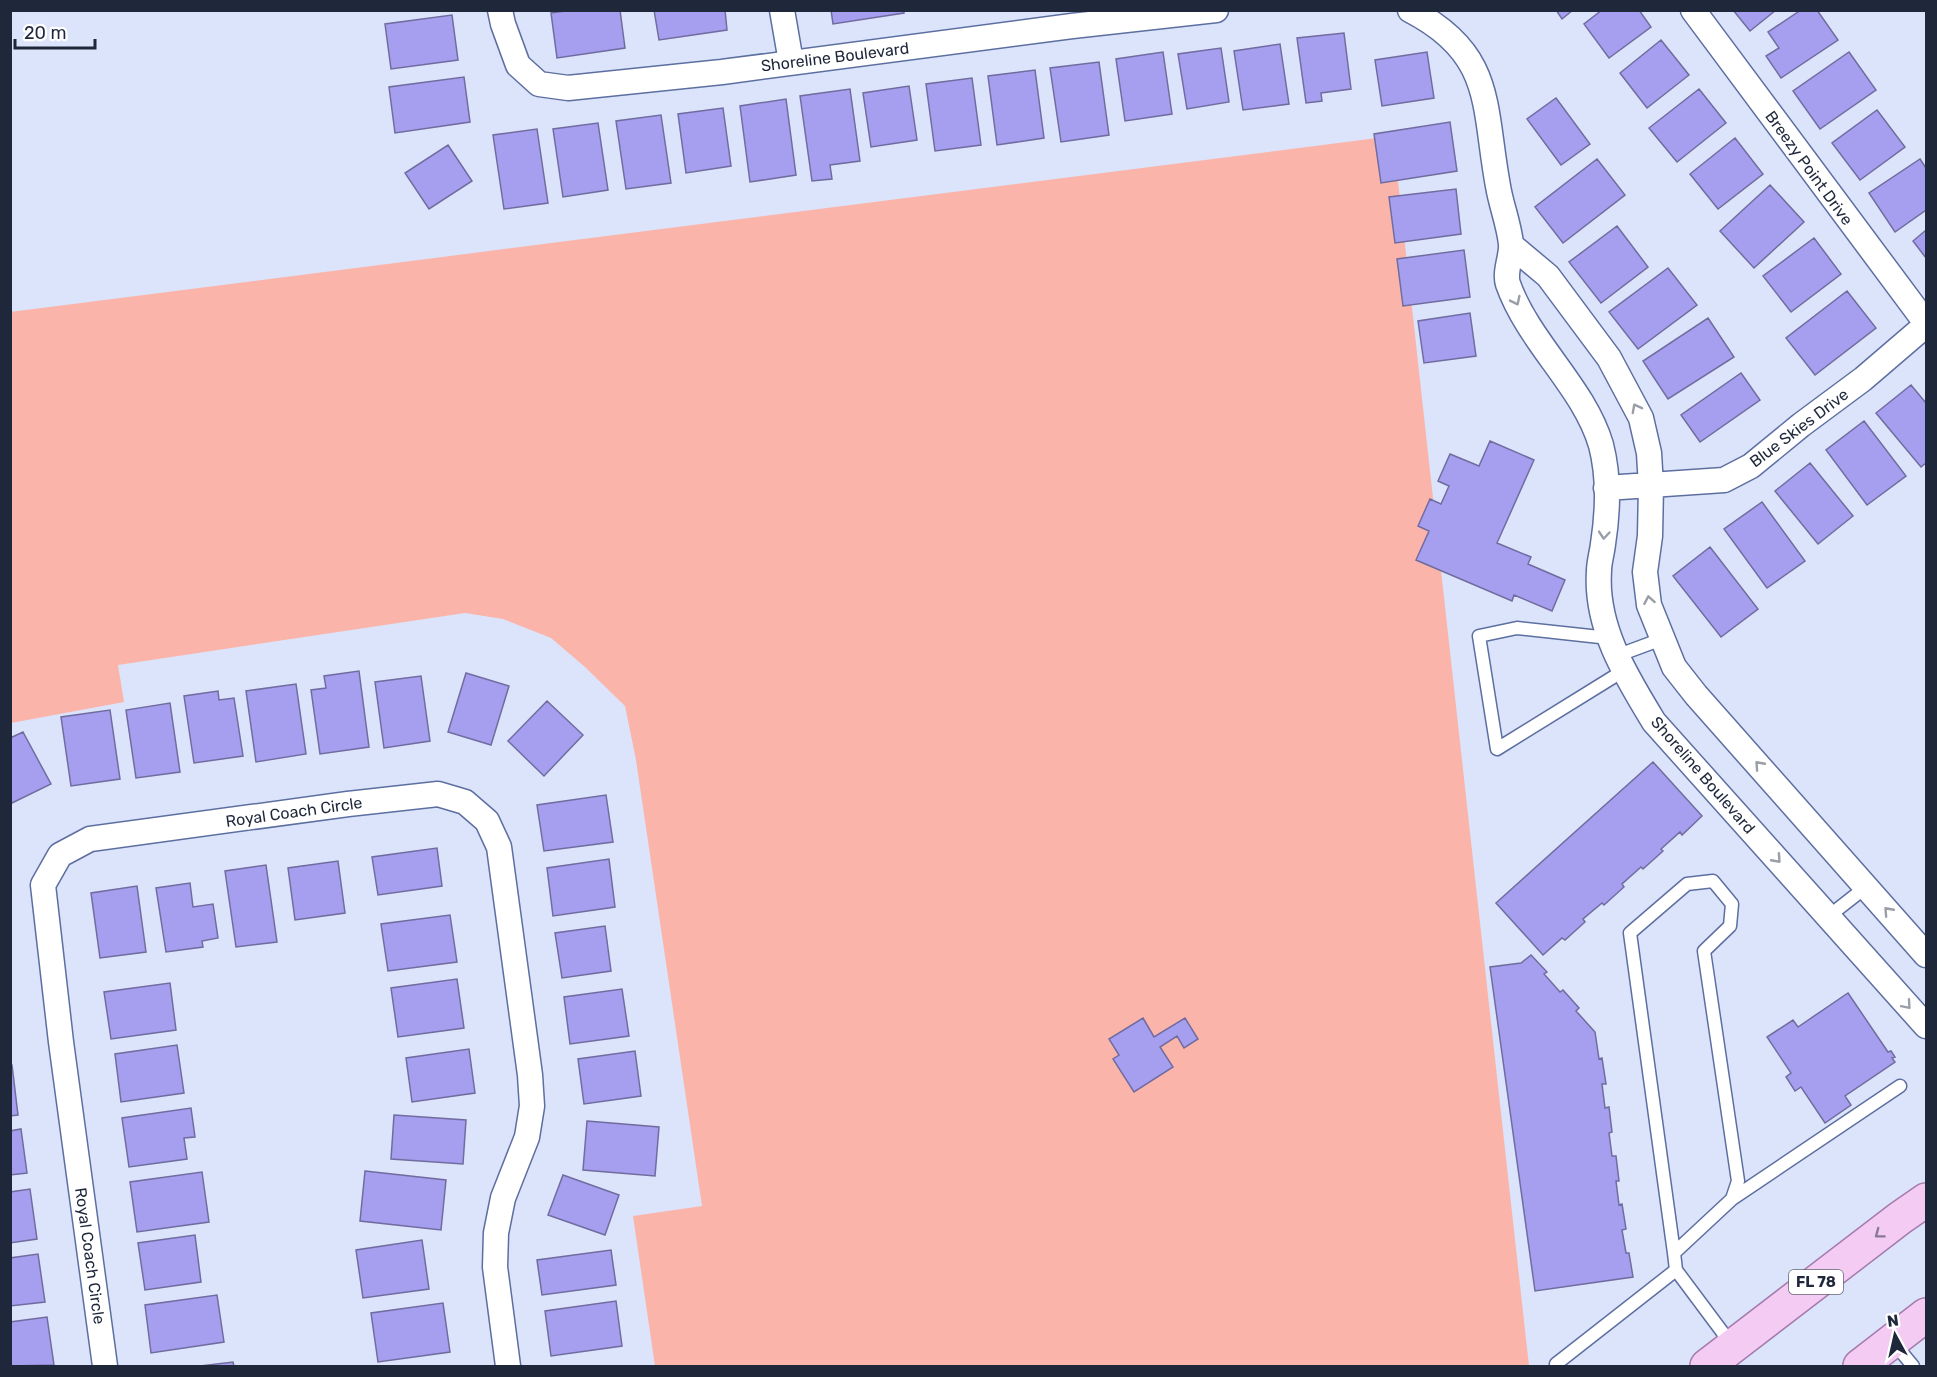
<svg xmlns="http://www.w3.org/2000/svg" width="1937" height="1377" font-family="Rubik,sans-serif">
<style>
.green{fill:#fbb4aa}
.building{fill:#a69eee;stroke:#716ca0;stroke-width:1.5}
.lines{fill:none;stroke-linecap:round;stroke-linejoin:round}
.service-casing{stroke:#5d6fa0;stroke-width:15}
.minor-casing{stroke:#5d6fa0;stroke-width:27}
.primary-casing{stroke:#a47bad;stroke-width:36}
.service{stroke:#fff;stroke-width:12}
.minor{stroke:#fff;stroke-width:24}
.primary{stroke:#f4cbf2;stroke-width:33}
.oneway{stroke:#9a9ea7}
.oneway2{stroke:#8a7996}
.labels{text-anchor:middle;dominant-baseline:central;stroke-width:5;stroke-linejoin:round;paint-order:stroke}
.shield{fill:#fff;stroke:#626876;stroke-width:1.5}
.shield-label{font-size:15px;font-weight:bold;fill:#1f273b}
.street-label{font-size:16px;fill:#1f273b;stroke:#fff}
</style>
<rect width="100%" height="100%" fill="#dbe4fa"/>
<!-- green -->
<path class="green" d="M 1393,136 L 1529,1366 L 655,1366 L 633,1216 L 702,1206 L 636,760 L 625,706 L 585,667 L 551,638 L 503,619 L 465,613 L 118,665 L 124,702 L 11,723 L 10,312 Z"/>
<!-- building -->
<path class="building" d="M 572,10 L 620,10 L 625,48 L 557,58 L 551,13 Z
M 654,10 L 725,10 L 727,30 L 659,40 Z
M 831,10 L 904,10 L 904,13 L 833,24 Z
M 1556,10 L 1573,10 L 1562,19 Z
M 1602,10 L 1639,10 L 1651,27 L 1609,58 L 1584,24 Z
M 1733,10 L 1776,10 L 1750,31 Z
M 1801,10 L 1817,10 L 1838,40 L 1781,78 L 1766,56 L 1779,48 L 1768,32 Z
M 452,15 L 458,60 L 391,69 L 385,24 Z
M 1344,33 L 1351,89 L 1321,93 L 1322,101 L 1306,103 L 1297,38 Z
M 1661,40 L 1689,75 L 1647,108 L 1620,73 Z
M 1280,44 L 1289,104 L 1243,110 L 1234,51 Z
M 1221,48 L 1229,102 L 1187,109 L 1178,54 Z
M 1163,52 L 1172,114 L 1125,121 L 1116,59 Z
M 1427,52 L 1434,98 L 1382,106 L 1375,60 Z
M 1849,52 L 1876,90 L 1820,129 L 1793,91 Z
M 1099,62 L 1109,135 L 1061,142 L 1050,68 Z
M 1035,70 L 1044,138 L 997,145 L 988,76 Z
M 464,77 L 470,122 L 395,133 L 389,87 Z
M 972,78 L 981,145 L 935,151 L 926,84 Z
M 909,86 L 917,140 L 871,147 L 863,93 Z
M 850,89 L 860,161 L 830,165 L 832,179 L 812,181 L 800,96 Z
M 1699,89 L 1726,123 L 1677,162 L 1649,128 Z
M 1556,98 L 1590,144 L 1561,165 L 1527,119 Z
M 786,99 L 796,175 L 750,182 L 740,106 Z
M 723,108 L 731,166 L 686,173 L 678,114 Z
M 1877,110 L 1905,147 L 1860,180 L 1832,143 Z
M 661,115 L 671,183 L 626,189 L 616,121 Z
M 1450,122 L 1457,171 L 1381,183 L 1374,134 Z
M 598,123 L 608,190 L 563,197 L 553,129 Z
M 537,129 L 548,203 L 504,209 L 493,135 Z
M 1735,138 L 1763,174 L 1718,209 L 1690,174 Z
M 448,145 L 472,181 L 429,209 L 405,173 Z
M 1597,159 L 1625,195 L 1563,243 L 1535,207 Z
M 1920,159 L 1926,168 L 1926,210 L 1895,232 L 1869,193 Z
M 1770,185 L 1804,222 L 1754,268 L 1720,231 Z
M 1456,189 L 1461,234 L 1395,243 L 1389,197 Z
M 1617,226 L 1648,267 L 1601,303 L 1569,262 Z
M 1926,230 L 1926,258 L 1913,241 Z
M 1814,238 L 1841,274 L 1791,312 L 1763,276 Z
M 1464,250 L 1470,297 L 1403,306 L 1397,259 Z
M 1668,268 L 1697,305 L 1638,349 L 1609,312 Z
M 1847,291 L 1876,328 L 1815,375 L 1786,338 Z
M 1470,313 L 1476,356 L 1424,363 L 1418,321 Z
M 1708,318 L 1734,357 L 1668,399 L 1643,361 Z
M 1741,373 L 1760,400 L 1700,442 L 1681,415 Z
M 1911,385 L 1926,403 L 1926,463 L 1921,467 L 1876,413 Z
M 1864,421 L 1906,476 L 1867,505 L 1826,450 Z
M 1490,441 L 1534,460 L 1497,543 L 1531,557 L 1528,564 L 1565,580 L 1552,611 L 1514,595 L 1512,601 L 1416,560 L 1429,531 L 1418,526 L 1430,499 L 1441,504 L 1449,486 L 1438,481 L 1450,454 L 1479,466 Z
M 1810,463 L 1853,516 L 1818,544 L 1775,491 Z
M 1762,502 L 1805,561 L 1767,588 L 1724,529 Z
M 1710,547 L 1758,609 L 1721,637 L 1673,576 Z
M 359,671 L 369,747 L 320,754 L 311,690 L 326,688 L 324,676 Z
M 466,673 L 509,686 L 491,745 L 448,732 Z
M 421,676 L 430,741 L 384,748 L 375,682 Z
M 296,684 L 306,754 L 256,762 L 246,691 Z
M 218,691 L 219,700 L 234,698 L 243,756 L 194,763 L 184,696 Z
M 547,701 L 583,735 L 544,776 L 508,741 Z
M 170,703 L 180,772 L 136,778 L 126,710 Z
M 110,710 L 120,779 L 71,786 L 61,717 Z
M 23,732 L 51,784 L 10,804 L 10,738 Z
M 1653,762 L 1702,816 L 1682,835 L 1680,832 L 1661,849 L 1663,851 L 1643,869 L 1641,867 L 1622,884 L 1624,887 L 1604,905 L 1602,903 L 1583,919 L 1585,922 L 1565,940 L 1562,938 L 1543,955 L 1496,903 Z
M 606,795 L 613,842 L 544,851 L 537,805 Z
M 437,848 L 442,886 L 378,895 L 372,857 Z
M 609,859 L 615,907 L 553,916 L 547,868 Z
M 338,861 L 345,913 L 295,920 L 288,868 Z
M 266,865 L 277,942 L 236,947 L 225,871 Z
M 190,883 L 193,907 L 213,904 L 218,938 L 202,941 L 203,947 L 166,952 L 156,888 Z
M 137,886 L 146,952 L 100,958 L 91,893 Z
M 450,915 L 457,962 L 388,971 L 381,924 Z
M 605,926 L 611,971 L 562,978 L 555,933 Z
M 1531,955 L 1547,972 L 1544,974 L 1560,992 L 1563,990 L 1579,1008 L 1576,1011 L 1595,1032 L 1599,1059 L 1602,1058 L 1606,1084 L 1602,1084 L 1605,1108 L 1609,1107 L 1612,1132 L 1609,1133 L 1612,1156 L 1616,1156 L 1619,1181 L 1616,1181 L 1619,1205 L 1622,1204 L 1626,1229 L 1622,1230 L 1626,1253 L 1629,1253 L 1633,1277 L 1535,1291 L 1490,967 L 1521,963 Z
M 457,979 L 464,1028 L 398,1037 L 391,988 Z
M 170,983 L 176,1030 L 111,1039 L 104,992 Z
M 622,989 L 629,1036 L 570,1044 L 564,997 Z
M 1848,993 L 1888,1052 L 1891,1051 L 1895,1057 L 1892,1058 L 1895,1062 L 1845,1096 L 1851,1105 L 1825,1123 L 1801,1087 L 1795,1091 L 1786,1077 L 1791,1073 L 1767,1037 L 1793,1020 L 1798,1027 Z
M 1143,1018 L 1154,1037 L 1185,1018 L 1198,1039 L 1184,1048 L 1177,1036 L 1160,1047 L 1173,1067 L 1134,1092 L 1113,1059 L 1119,1055 L 1109,1039 Z
M 177,1045 L 184,1093 L 121,1102 L 115,1054 Z
M 469,1049 L 475,1093 L 412,1102 L 406,1058 Z
M 635,1051 L 641,1096 L 584,1104 L 578,1059 Z
M 10,1065 L 12,1065 L 18,1115 L 10,1116 Z
M 191,1108 L 195,1137 L 184,1138 L 187,1159 L 129,1167 L 122,1118 Z
M 394,1115 L 466,1120 L 463,1164 L 391,1159 Z
M 587,1121 L 659,1127 L 655,1176 L 583,1170 Z
M 21,1129 L 27,1173 L 10,1175 L 10,1131 Z
M 365,1171 L 446,1180 L 441,1230 L 360,1221 Z
M 202,1172 L 209,1222 L 137,1232 L 130,1182 Z
M 563,1175 L 619,1195 L 605,1235 L 548,1215 Z
M 30,1189 L 37,1239 L 10,1243 L 10,1192 Z
M 195,1235 L 201,1282 L 145,1290 L 138,1243 Z
M 422,1240 L 429,1289 L 363,1298 L 356,1250 Z
M 611,1250 L 616,1285 L 542,1295 L 537,1260 Z
M 38,1254 L 45,1302 L 10,1306 L 10,1258 Z
M 217,1295 L 224,1342 L 151,1353 L 145,1305 Z
M 616,1301 L 622,1346 L 551,1356 L 545,1311 Z
M 443,1303 L 450,1352 L 378,1362 L 371,1313 Z
M 47,1317 L 54,1365 L 10,1366 L 10,1322 Z
M 233,1362 L 234,1366 L 200,1366 Z"/>
<g class="lines">
<defs>
<path id="service" d="M 1609,638 L 1517,628 L 1479,636 L 1497,749 L 1623,671
M 1616,656 L 1662,639
M 1829,916 L 1866,887
M 1732,1199 L 1900,1086
M 1674,1253 L 1732,1199 L 1738,1181 L 1704,951 L 1730,926 L 1732,904 L 1713,881 L 1687,884 L 1630,933 L 1674,1253 L 1676,1270 L 1732,1345
M 1893,1342 L 1913,1366
M 1556,1364 L 1676,1270"/>
<path id="minor" d="M 500,10 L 503,24 L 518,65 L 539,84 L 568,88 L 722,72 L 1072,26 L 1216,10
M 782,10 L 791,62
M 1410,10 C 1495,54 1483,106 1498,186 C 1501,205 1509,224 1511,244 C 1512,256 1504,272 1508,284 C 1529,343 1584,387 1601,445 C 1609,476 1608,512 1603,544 C 1602,553 1599,562 1599,571 C 1595,627 1626,676 1654,722 L 1926,1026
M 1693,10 L 1926,323
M 1511,245 L 1548,276 L 1609,358 L 1641,418 L 1649,453 L 1651,486 L 1650,536 L 1645,572 L 1649,605 L 1674,667 L 1696,695 L 1926,955
M 1606,488 L 1724,480 L 1751,466 L 1801,425 L 1863,379 L 1926,325
M 105,1366 L 61,1042 L 43,885 L 60,855 L 90,839 L 348,804 L 438,794 L 465,802 L 487,821 L 499,847 L 530,1075 L 532,1106 L 527,1137 L 503,1198 L 496,1233 L 495,1267 L 508,1366"/>
<path id="primary" d="M 1707,1366 L 1900,1218 L 1926,1200
M 1860,1366 L 1926,1315"/>
</defs>
<!-- service casing -->
<use href="#service" class="service-casing"/>
<!-- minor casing -->
<use href="#minor" class="minor-casing"/>
<!-- primary casing -->
<use href="#primary" class="primary-casing"/>
<!-- service -->
<use href="#service" class="service"/>
<!-- minor -->
<use href="#minor" class="minor"/>
<!-- primary -->
<use href="#primary" class="primary"/>
</g>
<!-- one-way arrows -->
<defs><path id="oneway-chevron" d="M-2-3.5L2.5 0L-2 3.5" fill="none" stroke-width="1.6" stroke-linecap="round" stroke-linejoin="round" transform="scale(1.5)"/></defs>
<g class="oneway">
<use href="#oneway-chevron" transform="translate(1516 301) rotate(64)"/>
<use href="#oneway-chevron" transform="translate(1636 408) rotate(-118)"/>
<use href="#oneway-chevron" transform="translate(1604 535) rotate(95)"/>
<use href="#oneway-chevron" transform="translate(1649 600) rotate(-100)"/>
<use href="#oneway-chevron" transform="translate(1759 765) rotate(-132)"/>
<use href="#oneway-chevron" transform="translate(1777 859) rotate(48)"/>
<use href="#oneway-chevron" transform="translate(1888 911) rotate(-132)"/>
<use href="#oneway-chevron" transform="translate(1907 1005) rotate(49)"/>
</g>
<use class="oneway2" href="#oneway-chevron" transform="translate(1879 1234) rotate(143)"/>
<g class="labels">
<!-- shield labels -->
<rect class="shield" x="1789" y="1270" width="54" height="24" rx="4.5"/>
<g class="shield-label">
<text x="1816" y="1282">FL 78</text>
</g>
<!-- street labels -->
<g class="street-label">
<text transform="translate(835 57) rotate(-7)">Shoreline Boulevard</text>
<text transform="translate(1809 168) rotate(54)">Breezy Point Drive</text>
<text transform="translate(1799 428) rotate(-37)">Blue Skies Drive</text>
<text transform="translate(1703 775) rotate(49)">Shoreline Boulevard</text>
<text transform="translate(294 812) rotate(-8)">Royal Coach Circle</text>
<text transform="translate(90 1256) rotate(82)">Royal Coach Circle</text>
</g>
</g>
<!-- border -->
<rect width="1937" height="1377" fill="none" stroke="#1f273b" stroke-width="24"/>
<!-- north arrow -->
<g transform="translate(1895 1335) rotate(352)" stroke="#ffffff" stroke-width="4.5" paint-order="stroke">
<path d="M0-4.5L10 22L0 15L-10 22Z" fill="#1f273b"/>
<text y="-9" font-size="16" font-weight="bold" text-anchor="middle" fill="#1f273b">N</text>
</g>
<!-- scale -->
<path d="M15 39v9h80v-9" fill="none" stroke="#1f273b" stroke-width="3"/>
<text x="24" y="39" font-size="18" fill="#1f273b" stroke="#ffffff" stroke-width="4.5" paint-order="stroke">20 m</text>
</svg>
